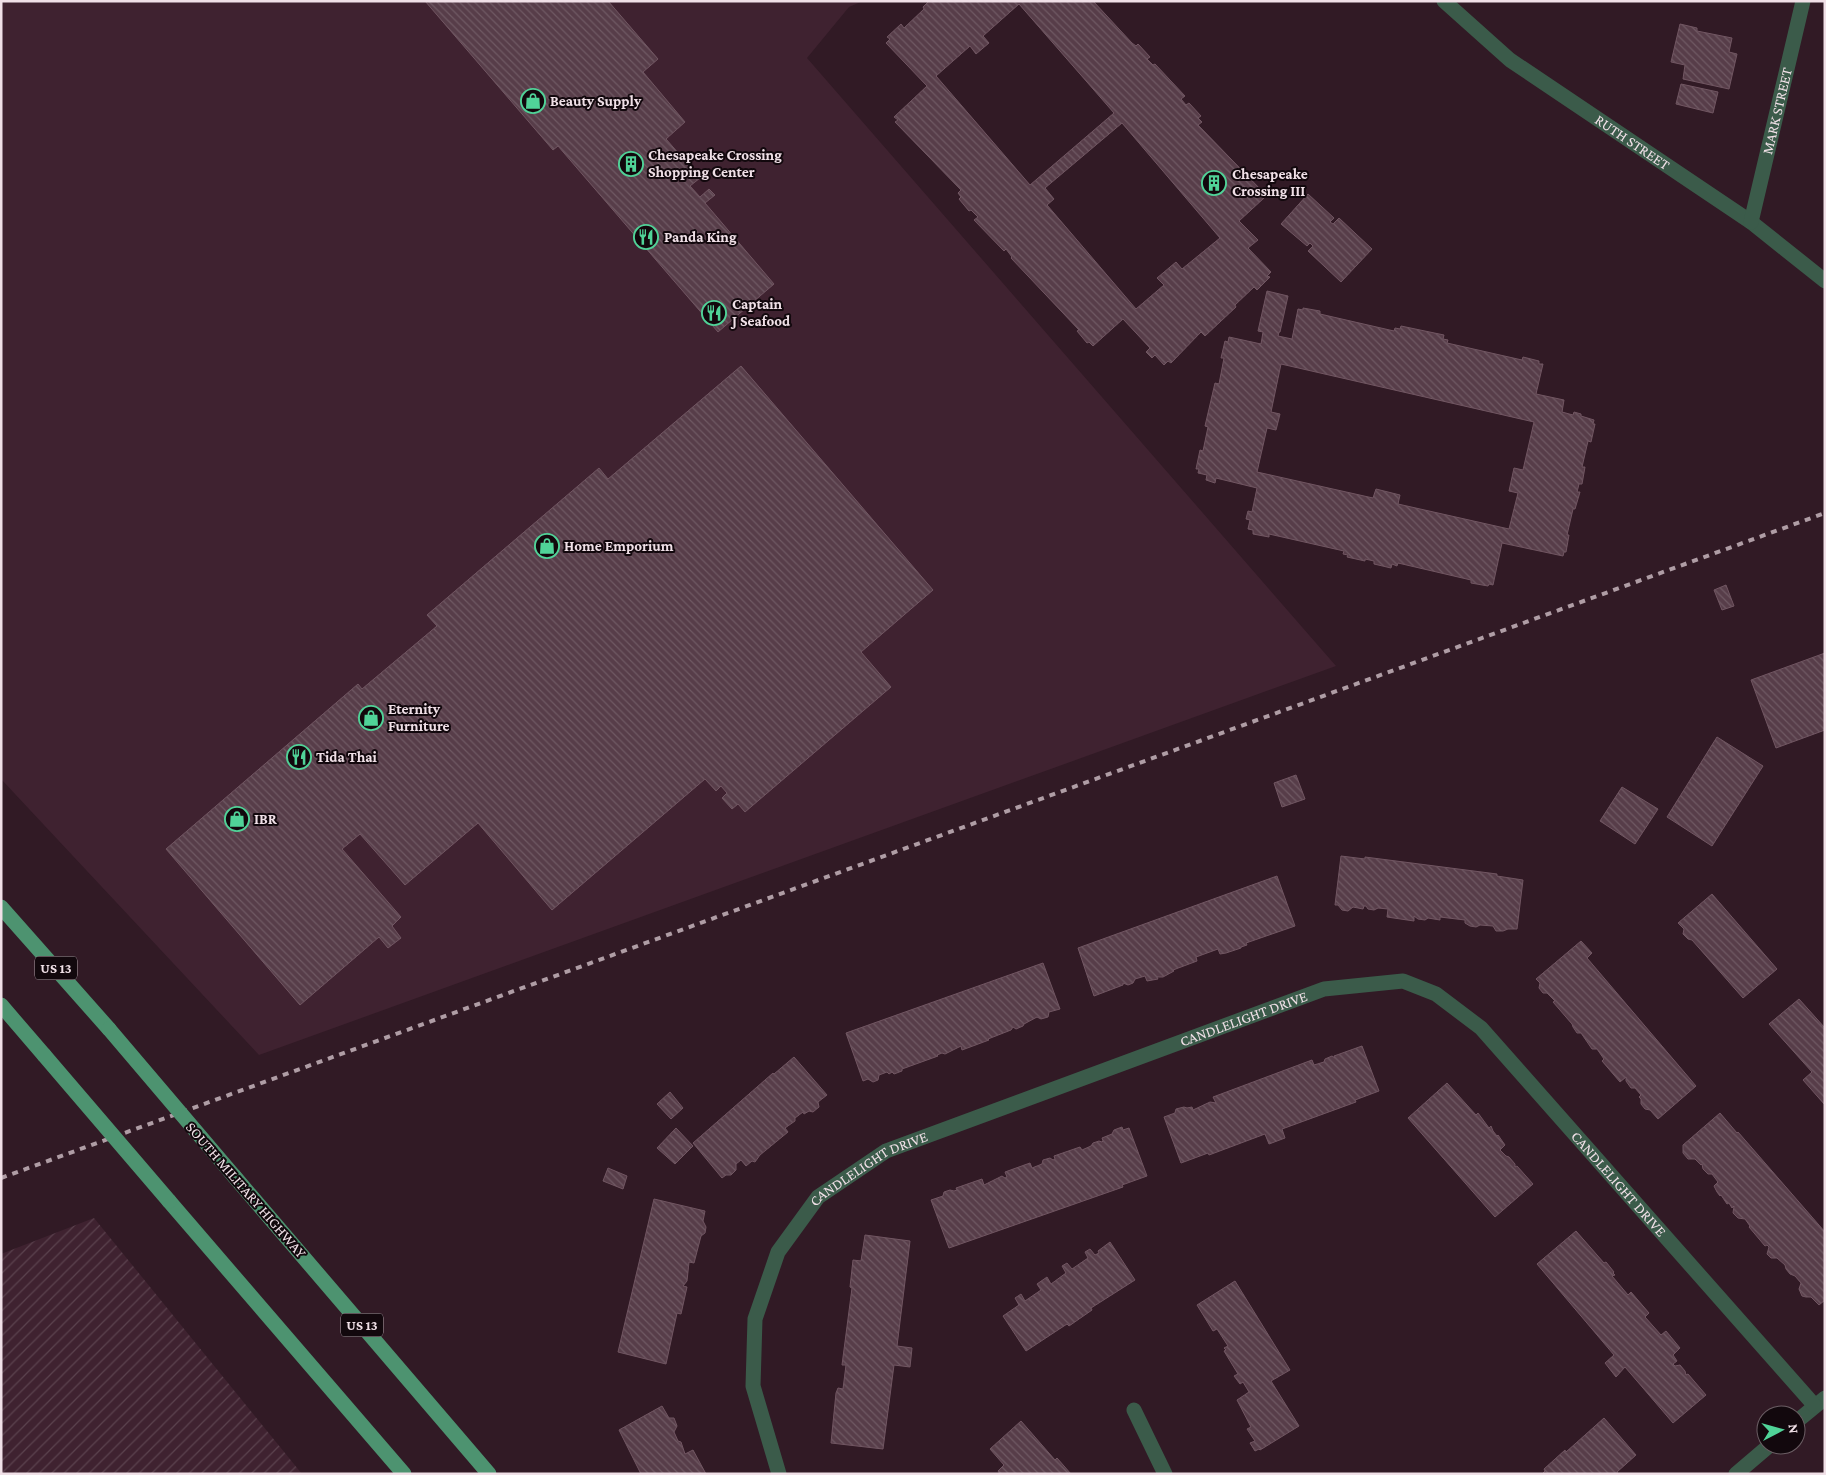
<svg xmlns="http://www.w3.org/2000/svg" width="1826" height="1475" font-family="'Crimson Pro',serif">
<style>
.built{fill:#3f2230}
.industrial{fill:url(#industrial-furrows)}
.building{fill:url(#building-back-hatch);stroke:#715662;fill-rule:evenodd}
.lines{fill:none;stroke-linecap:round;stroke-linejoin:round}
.street{stroke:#3b5b4a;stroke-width:15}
.primary{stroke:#4d9370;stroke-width:15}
.rail{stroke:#af9da5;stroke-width:4;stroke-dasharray:6 6;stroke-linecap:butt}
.primary-bridge{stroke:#4d9370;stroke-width:15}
.labels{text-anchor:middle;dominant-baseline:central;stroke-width:4;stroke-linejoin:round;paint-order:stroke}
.shield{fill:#12080d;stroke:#ad9fa6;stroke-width:1}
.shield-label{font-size:14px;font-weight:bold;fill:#f0e0e7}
.poi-label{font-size:15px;font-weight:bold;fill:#f0e0e7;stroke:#12080d;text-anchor:start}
.street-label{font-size:15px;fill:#f0e0e7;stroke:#12080d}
</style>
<defs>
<pattern id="industrial-furrows" width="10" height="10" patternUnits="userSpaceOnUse" patternTransform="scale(1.25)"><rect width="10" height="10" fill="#3f2230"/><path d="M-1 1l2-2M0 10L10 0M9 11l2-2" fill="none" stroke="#5b424e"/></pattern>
<pattern id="building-back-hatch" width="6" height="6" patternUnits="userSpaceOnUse" patternTransform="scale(1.25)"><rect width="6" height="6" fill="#573d49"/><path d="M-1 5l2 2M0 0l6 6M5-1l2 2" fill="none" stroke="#6f5963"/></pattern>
</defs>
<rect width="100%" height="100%" fill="#311a25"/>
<!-- built -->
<path class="built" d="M 1,1 L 863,1 L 849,7 L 807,58 L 1336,666 L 259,1055 L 1,779 Z"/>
<!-- industrial -->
<path class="industrial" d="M 94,1218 L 302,1474 L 1,1474 L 1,1254 Z"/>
<!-- building -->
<path class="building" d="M 425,1 L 608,1 L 658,59 L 643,72 L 685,122 L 666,139 L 700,178 L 690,186 L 700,197 L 709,189 L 715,195 L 705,203 L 774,284 L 718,332 L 558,146 L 553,150 Z
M 929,1 L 1093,1 L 1132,43 L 1136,46 L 1138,44 L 1150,57 L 1147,59 L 1153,65 L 1155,64 L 1185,96 L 1181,99 L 1186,105 L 1189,103 L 1201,116 L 1198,118 L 1202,122 L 1198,125 L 1263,192 L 1260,195 L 1264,198 L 1239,221 L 1258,240 L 1248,248 L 1271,272 L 1267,276 L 1270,277 L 1257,290 L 1254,287 L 1235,305 L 1236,307 L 1205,336 L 1201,332 L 1171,363 L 1168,361 L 1164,365 L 1155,355 L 1152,358 L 1146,352 L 1150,348 L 1123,319 L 1093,346 L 1089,342 L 1087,343 L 1077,331 L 1079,330 L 1011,258 L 1012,257 L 1006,249 L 1004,251 L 974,220 L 978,217 L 971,210 L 969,211 L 959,199 L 961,197 L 958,193 L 961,190 L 895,122 L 898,120 L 894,117 L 927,86 L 886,43 L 890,39 L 887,37 L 901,24 L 904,28 L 924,9 L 923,7 ZM 1019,4 L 1114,113 L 1030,185 L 936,76 L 970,46 L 976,54 L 989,43 L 983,36 ZM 1122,123 L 1220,238 L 1182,269 L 1176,262 L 1157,278 L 1164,285 L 1136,309 L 1047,205 L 1054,199 L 1045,188 Z
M 1680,24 L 1697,28 L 1697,31 L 1732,38 L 1729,52 L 1737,54 L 1729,89 L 1683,79 L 1685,65 L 1671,62 Z
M 1681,84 L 1718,92 L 1713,113 L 1676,104 Z
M 1308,194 L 1334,218 L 1330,222 L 1333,224 L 1339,218 L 1372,249 L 1341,282 L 1308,251 L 1313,246 L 1310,243 L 1307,246 L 1281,224 Z
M 1267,291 L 1288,296 L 1280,332 L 1279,332 L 1278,336 L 1292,339 L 1298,309 L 1303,310 L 1303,308 L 1320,311 L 1320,314 L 1394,331 L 1395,328 L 1400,329 L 1401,326 L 1444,335 L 1443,339 L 1448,340 L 1447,343 L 1522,360 L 1523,357 L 1539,361 L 1539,364 L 1543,364 L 1536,394 L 1564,400 L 1562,412 L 1573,415 L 1574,412 L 1581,414 L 1581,416 L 1594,420 L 1593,424 L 1595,424 L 1591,442 L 1588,441 L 1582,467 L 1585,467 L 1582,484 L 1579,484 L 1577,492 L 1580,492 L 1575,509 L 1573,509 L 1567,535 L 1569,535 L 1566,552 L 1564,552 L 1563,556 L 1502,543 L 1493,585 L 1489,584 L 1488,586 L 1471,583 L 1471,580 L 1398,563 L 1397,566 L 1392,564 L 1391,568 L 1374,564 L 1374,561 L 1365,559 L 1365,561 L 1347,557 L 1348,555 L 1343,554 L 1344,551 L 1269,534 L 1269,537 L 1253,534 L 1253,530 L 1248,529 L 1250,520 L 1246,519 L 1248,511 L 1252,512 L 1257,488 L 1216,478 L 1215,483 L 1206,480 L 1207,475 L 1198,473 L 1199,469 L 1196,469 L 1200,450 L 1203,451 L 1208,427 L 1205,426 L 1215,383 L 1219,384 L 1224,358 L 1221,358 L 1225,341 L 1228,342 L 1229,337 L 1261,344 L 1263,332 L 1258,331 ZM 1281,364 L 1534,422 L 1523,470 L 1514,468 L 1509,491 L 1518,493 L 1509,529 L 1398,504 L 1400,495 L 1376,489 L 1373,498 L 1257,472 L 1267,428 L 1276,430 L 1280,414 L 1271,412 Z
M 741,366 L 933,590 L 861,652 L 891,687 L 745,812 L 738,804 L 732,809 L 722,798 L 727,793 L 721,786 L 716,791 L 705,779 L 552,910 L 478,823 L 405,885 L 360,834 L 342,849 L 401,917 L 392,926 L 401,938 L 388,948 L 379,937 L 300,1005 L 166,849 L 358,684 L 362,689 L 437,626 L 427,615 L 599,468 L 608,479 Z
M 1726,585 L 1734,606 L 1722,610 L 1714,590 Z
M 1825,653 L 1825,730 L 1776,748 L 1751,680 Z
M 1717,737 L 1763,766 L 1712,846 L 1667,817 Z
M 1296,775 L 1305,799 L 1282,807 L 1274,783 Z
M 1622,787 L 1658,809 L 1635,844 L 1600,821 Z
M 1341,856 L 1365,859 L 1365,857 L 1497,874 L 1497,876 L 1523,880 L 1517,929 L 1508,929 L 1503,931 L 1496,931 L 1493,926 L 1480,925 L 1476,927 L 1470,926 L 1465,923 L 1465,920 L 1440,917 L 1440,920 L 1428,918 L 1425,920 L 1418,919 L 1414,916 L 1414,921 L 1387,917 L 1388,909 L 1378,908 L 1374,910 L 1368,909 L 1366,906 L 1364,906 L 1363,909 L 1353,907 L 1348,911 L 1342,910 L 1338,905 L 1335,905 Z
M 1277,876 L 1295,926 L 1246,943 L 1247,945 L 1241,947 L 1241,948 L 1226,953 L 1220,954 L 1218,949 L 1196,957 L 1197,961 L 1173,970 L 1174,971 L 1163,977 L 1157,977 L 1158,979 L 1147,981 L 1145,976 L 1135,979 L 1133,983 L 1128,985 L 1123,983 L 1123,985 L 1094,996 L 1078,948 Z
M 1712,894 L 1777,969 L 1743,998 L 1692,940 L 1688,939 L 1683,934 L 1684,929 L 1678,923 Z
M 1581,941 L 1592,953 L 1587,958 L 1696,1086 L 1658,1119 L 1650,1110 L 1645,1109 L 1641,1104 L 1641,1099 L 1639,1097 L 1641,1095 L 1635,1088 L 1631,1088 L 1626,1081 L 1626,1077 L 1620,1082 L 1602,1061 L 1604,1059 L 1597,1049 L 1592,1049 L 1581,1033 L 1577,1033 L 1573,1027 L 1572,1024 L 1553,1002 L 1555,1001 L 1547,993 L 1543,993 L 1539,988 L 1540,983 L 1536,979 Z
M 1043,963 L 1060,1009 L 1049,1012 L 1048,1017 L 1041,1019 L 1037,1017 L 1024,1024 L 1023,1026 L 1016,1029 L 1013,1027 L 1011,1030 L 988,1039 L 989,1040 L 962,1050 L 961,1046 L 945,1054 L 942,1053 L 937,1055 L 938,1056 L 902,1069 L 902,1071 L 894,1074 L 892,1072 L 889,1074 L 887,1072 L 879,1075 L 878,1080 L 873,1082 L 868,1079 L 863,1081 L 846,1033 Z
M 1799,999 L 1825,1028 L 1825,1105 L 1803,1080 L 1812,1072 L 1769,1024 Z
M 1362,1046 L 1379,1091 L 1355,1100 L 1356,1102 L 1282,1129 L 1285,1138 L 1269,1144 L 1265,1134 L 1209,1155 L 1208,1153 L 1181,1163 L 1164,1117 L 1175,1113 L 1176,1109 L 1184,1107 L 1187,1108 L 1192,1107 L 1193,1110 L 1210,1102 L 1216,1103 L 1213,1097 L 1312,1060 L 1314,1065 L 1324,1062 L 1325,1059 L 1332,1056 L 1335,1058 L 1334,1056 Z
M 794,1057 L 827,1095 L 818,1102 L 819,1107 L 813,1112 L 809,1111 L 804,1114 L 803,1112 L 795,1118 L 795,1121 L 785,1128 L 788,1132 L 760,1155 L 755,1162 L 752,1161 L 746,1166 L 741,1160 L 736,1164 L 736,1170 L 731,1175 L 726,1175 L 722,1178 L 693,1143 L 773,1073 L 774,1074 Z
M 1447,1083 L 1476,1115 L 1478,1113 L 1489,1128 L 1491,1126 L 1493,1131 L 1497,1136 L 1498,1135 L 1505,1145 L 1500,1150 L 1506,1156 L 1509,1157 L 1515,1164 L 1515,1167 L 1517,1166 L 1533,1184 L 1495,1217 L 1408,1118 Z
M 670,1092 L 683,1108 L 671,1119 L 657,1104 Z
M 1720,1113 L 1737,1133 L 1738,1132 L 1825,1232 L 1825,1300 L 1819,1305 L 1811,1297 L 1806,1297 L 1802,1296 L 1799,1289 L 1801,1283 L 1795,1276 L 1790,1274 L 1786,1269 L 1785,1265 L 1777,1258 L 1771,1258 L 1767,1254 L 1769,1247 L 1767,1245 L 1765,1246 L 1749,1227 L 1750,1226 L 1745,1219 L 1738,1218 L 1733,1213 L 1734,1206 L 1732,1208 L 1729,1203 L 1727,1204 L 1721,1195 L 1720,1196 L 1717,1192 L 1714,1186 L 1718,1182 L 1712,1174 L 1708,1174 L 1703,1169 L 1702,1164 L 1701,1165 L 1695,1159 L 1688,1159 L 1683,1153 L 1683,1145 Z
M 1122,1127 L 1123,1130 L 1129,1128 L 1147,1176 L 1122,1185 L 1123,1187 L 949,1248 L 931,1200 L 943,1196 L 944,1192 L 950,1190 L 954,1191 L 957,1190 L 956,1188 L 982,1179 L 984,1185 L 1002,1176 L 1005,1178 L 1007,1177 L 1005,1172 L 1030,1163 L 1032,1168 L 1042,1164 L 1043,1160 L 1050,1158 L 1053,1160 L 1055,1159 L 1054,1156 L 1080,1147 L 1082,1150 L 1091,1146 L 1093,1143 L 1099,1141 L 1102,1142 L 1103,1141 L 1102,1138 L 1112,1134 L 1114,1130 Z
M 676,1128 L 693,1146 L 675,1164 L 657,1148 Z
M 608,1168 L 627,1176 L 623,1189 L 603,1181 Z
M 654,1199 L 705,1211 L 703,1221 L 706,1227 L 705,1233 L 701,1236 L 694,1263 L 689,1262 L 687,1281 L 683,1286 L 687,1287 L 681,1314 L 677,1313 L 666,1364 L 618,1352 Z
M 1576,1231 L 1604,1263 L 1606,1262 L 1614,1272 L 1613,1273 L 1615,1275 L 1612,1276 L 1628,1295 L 1631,1292 L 1649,1313 L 1645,1317 L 1661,1335 L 1666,1331 L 1680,1348 L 1673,1355 L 1677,1361 L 1673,1364 L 1675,1366 L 1680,1365 L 1685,1371 L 1686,1375 L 1688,1374 L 1706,1395 L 1673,1423 L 1625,1367 L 1616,1377 L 1605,1363 L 1614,1355 L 1537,1264 Z
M 865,1235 L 910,1241 L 897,1346 L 912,1348 L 910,1367 L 894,1365 L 883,1449 L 831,1443 L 836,1393 L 838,1388 L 843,1389 L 846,1365 L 842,1365 L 852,1288 L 850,1287 L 853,1260 L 861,1261 Z
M 1110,1242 L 1135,1280 L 1091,1308 L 1092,1310 L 1069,1326 L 1067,1324 L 1026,1351 L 1003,1316 L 1019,1305 L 1015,1298 L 1021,1294 L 1025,1301 L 1041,1290 L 1037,1284 L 1047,1277 L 1051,1284 L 1066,1273 L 1062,1266 L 1067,1263 L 1072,1269 L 1088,1258 L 1085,1252 L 1090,1249 L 1095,1255 L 1099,1253 L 1098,1251 Z
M 1235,1281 L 1290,1370 L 1271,1381 L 1299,1426 L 1260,1450 L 1259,1449 L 1255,1451 L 1250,1443 L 1255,1441 L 1247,1429 L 1251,1427 L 1237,1400 L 1249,1392 L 1243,1382 L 1240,1384 L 1234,1376 L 1238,1374 L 1224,1351 L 1226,1350 L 1224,1348 L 1228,1346 L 1217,1329 L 1213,1331 L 1197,1305 Z
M 662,1406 L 669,1418 L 674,1418 L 677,1426 L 674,1432 L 678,1441 L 681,1442 L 685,1454 L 693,1450 L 706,1474 L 641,1474 L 619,1430 Z
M 1604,1418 L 1636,1455 L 1617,1472 L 1618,1474 L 1542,1474 L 1545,1471 L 1544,1469 L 1565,1450 L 1566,1452 Z
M 1021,1421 L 1055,1460 L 1057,1458 L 1071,1474 L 1000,1474 L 998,1471 L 1004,1465 L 990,1449 Z"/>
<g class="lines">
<!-- street -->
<g class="street">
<path id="s1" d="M 1444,1 L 1510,60 L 1751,222 L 1825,281"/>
<path id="s2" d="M 1751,222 L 1803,1"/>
<path d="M 1134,1410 L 1165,1474"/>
<path d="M 1796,1422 L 1825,1398"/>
<path id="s3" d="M 779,1474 L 753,1386 L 755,1319 L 778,1252 L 818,1197 L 886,1151 L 1324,989 L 1403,981 L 1436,994 L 1481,1028 L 1815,1406"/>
<path d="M 1736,1474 L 1770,1445"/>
</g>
<!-- primary -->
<path class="primary" d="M 1,907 L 109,1029
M 1,1005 L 44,1055
M 234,1176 L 489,1474
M 169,1201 L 404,1474"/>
<!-- rail -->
<path class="rail" d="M 1,1178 L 1825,513"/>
<!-- primary-bridge -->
<path class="primary-bridge" d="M 109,1029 L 234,1176
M 44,1055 L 169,1201"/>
</g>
<!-- icons -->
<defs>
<symbol id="shop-ring" viewBox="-11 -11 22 22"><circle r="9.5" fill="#12080d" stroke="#50d398" stroke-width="1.5"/><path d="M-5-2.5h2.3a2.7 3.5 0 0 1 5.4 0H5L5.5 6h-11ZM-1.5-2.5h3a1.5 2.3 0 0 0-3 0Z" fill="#50d398"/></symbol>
<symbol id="building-ring" viewBox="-11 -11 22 22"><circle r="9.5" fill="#12080d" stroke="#50d398" stroke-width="1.5"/><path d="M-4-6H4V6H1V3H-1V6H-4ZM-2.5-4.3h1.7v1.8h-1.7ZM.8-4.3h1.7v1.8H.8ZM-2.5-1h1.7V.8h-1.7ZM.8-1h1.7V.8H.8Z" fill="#50d398"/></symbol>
<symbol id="restaurant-ring" viewBox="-11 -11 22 22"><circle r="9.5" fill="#12080d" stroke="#50d398" stroke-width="1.5"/><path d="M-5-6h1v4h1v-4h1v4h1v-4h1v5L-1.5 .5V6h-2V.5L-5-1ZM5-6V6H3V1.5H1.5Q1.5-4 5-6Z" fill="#50d398"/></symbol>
</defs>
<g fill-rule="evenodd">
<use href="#shop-ring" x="519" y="87" width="28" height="28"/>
<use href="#building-ring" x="617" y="150" width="28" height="28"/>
<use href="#building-ring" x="1200" y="169" width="28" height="28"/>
<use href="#restaurant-ring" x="632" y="223" width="28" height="28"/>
<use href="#restaurant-ring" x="700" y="299" width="28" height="28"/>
<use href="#shop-ring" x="533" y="532" width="28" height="28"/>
<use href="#shop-ring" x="357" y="704" width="28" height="28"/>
<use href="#restaurant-ring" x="285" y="743" width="28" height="28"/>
<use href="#shop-ring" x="223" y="805" width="28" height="28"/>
</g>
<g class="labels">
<!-- shield labels -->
<g class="shield">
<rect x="35" y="956.5" width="42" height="23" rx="4"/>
<rect x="341" y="1313.5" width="42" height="23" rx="4"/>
</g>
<g class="shield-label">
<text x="56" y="968">US 13</text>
<text x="362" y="1325">US 13</text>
</g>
<!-- poi labels -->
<g class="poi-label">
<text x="550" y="101">Beauty Supply</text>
<text x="648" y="155">Chesapeake Crossing<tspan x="648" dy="17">Shopping Center</tspan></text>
<text x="1232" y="174">Chesapeake<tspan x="1232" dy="17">Crossing III</tspan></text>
<text x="664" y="237">Panda King</text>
<text x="732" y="304">Captain<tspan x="732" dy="17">J Seafood</tspan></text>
<text x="564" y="546">Home Emporium</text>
<text x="388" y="709">Eternity<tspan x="388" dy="17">Furniture</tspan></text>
<text x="316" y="757">Tida Thai</text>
<text x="254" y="819">IBR</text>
</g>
<!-- street labels -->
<g class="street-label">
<text stroke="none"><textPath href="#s2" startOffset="114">MARK STREET</textPath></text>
<text stroke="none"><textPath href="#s1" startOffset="236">RUTH STREET</textPath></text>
<text stroke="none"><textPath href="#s3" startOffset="761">CANDLELIGHT DRIVE</textPath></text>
<text stroke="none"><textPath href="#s3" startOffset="356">CANDLELIGHT DRIVE</textPath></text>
<text stroke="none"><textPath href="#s3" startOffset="1226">CANDLELIGHT DRIVE</textPath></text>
<text transform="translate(246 1190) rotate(49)">SOUTH MILITARY HIGHWAY</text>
</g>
</g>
<!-- border -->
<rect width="1826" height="1475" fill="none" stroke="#f0e0e7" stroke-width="5"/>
<!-- north arrow -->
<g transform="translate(1781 1430) rotate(84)"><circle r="24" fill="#12080d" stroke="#6b5e64"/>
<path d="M0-4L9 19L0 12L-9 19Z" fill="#50d398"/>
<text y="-8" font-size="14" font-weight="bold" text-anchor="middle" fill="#f0e0e7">N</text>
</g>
</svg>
